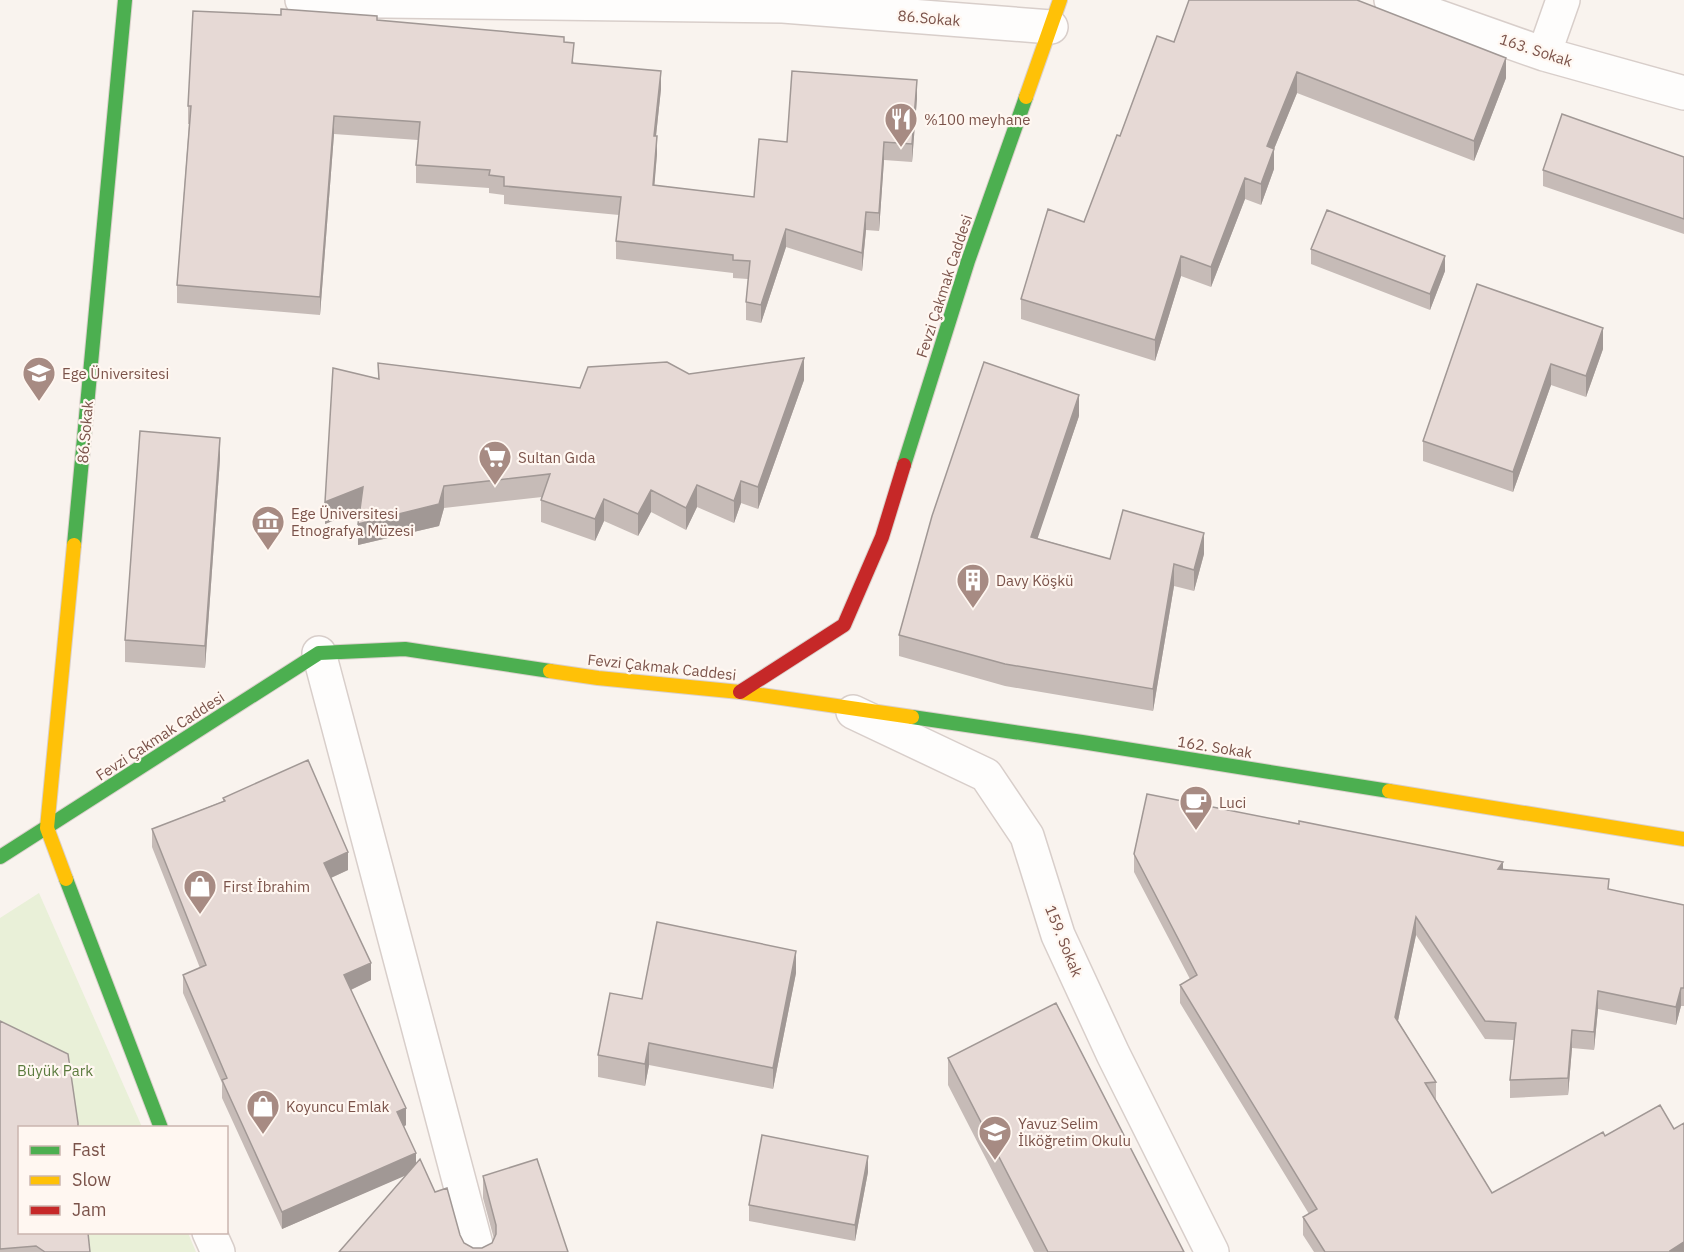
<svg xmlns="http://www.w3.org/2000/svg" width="1684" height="1252" font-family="'IBM Plex Sans',sans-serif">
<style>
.green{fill:#e9f0d8}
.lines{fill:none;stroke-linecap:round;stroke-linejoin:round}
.street-casing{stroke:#d8ceca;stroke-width:36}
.fast-casing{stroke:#dad0cb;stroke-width:16}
.slow-casing{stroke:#dad0cb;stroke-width:16}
.jam-casing{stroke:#dad0cb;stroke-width:16}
.street{stroke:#fefdfc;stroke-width:33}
.fast{stroke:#4caf50;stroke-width:14}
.slow{stroke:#ffc107;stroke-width:14}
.jam{stroke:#c62828;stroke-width:14}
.wall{fill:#c6bbb7}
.shaded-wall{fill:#a19895}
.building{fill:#e6d9d5;stroke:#a19895;stroke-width:1.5}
.labels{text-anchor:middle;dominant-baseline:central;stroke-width:4.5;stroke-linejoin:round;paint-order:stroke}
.street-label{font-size:15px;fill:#7b534a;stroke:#fff7f1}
.poi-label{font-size:15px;fill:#7b534a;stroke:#fff7f1;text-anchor:start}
.park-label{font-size:15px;fill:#5b7b3e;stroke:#fff7f1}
</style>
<rect width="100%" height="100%" fill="#f9f3ee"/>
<!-- green -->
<path class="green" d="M 39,893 L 142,1127 L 20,1128 L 20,1232 L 188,1233 L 196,1252 L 0,1252 L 0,918 Z"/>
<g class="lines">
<defs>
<path id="street" d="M 302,0 L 783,6 L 1051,27
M 1391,0 L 1544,54 L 1684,93
M 1544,54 L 1563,0
M 319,653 L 478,1252
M 853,712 L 986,775 L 1027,836 L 1058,935 L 1113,1054 L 1212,1252
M 209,1232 L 218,1252"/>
<path id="fast" d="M 904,465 L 968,261 L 1026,97
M 74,545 L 125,0
M 912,717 L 1082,742 L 1389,791
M 0,857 L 319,653 L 405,649 L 550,671
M 66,879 L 161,1128"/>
<path id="slow" d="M 1026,97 L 1060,0
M 550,671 L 598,678 L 740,692 L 912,717
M 1389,791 L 1684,839
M 66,879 L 47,828 L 74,545"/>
<path id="jam" d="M 740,692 L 844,625 L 882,537 L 904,465"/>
</defs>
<!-- street casing -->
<use href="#street" class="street-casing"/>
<!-- fast casing -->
<use href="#fast" class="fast-casing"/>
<!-- slow casing -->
<use href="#slow" class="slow-casing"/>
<!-- jam casing -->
<use href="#jam" class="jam-casing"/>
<!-- street -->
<use href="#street" class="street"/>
<!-- fast -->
<use href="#fast" class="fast"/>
<!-- slow -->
<use href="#slow" class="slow"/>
<!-- jam -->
<use href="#jam" class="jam"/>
</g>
<!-- wall -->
<path class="wall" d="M 377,20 L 564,42 L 574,63 L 661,89 L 656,136 L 657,154 L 654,185 L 754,197 L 787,142 L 917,98 L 912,162 L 884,160 L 879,231 L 866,230 L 862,271 L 786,247 L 761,323 L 746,320 L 746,302 L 748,279 L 733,278 L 733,273 L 616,259 L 616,241 L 619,215 L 504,204 L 504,195 L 489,193 L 489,188 L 416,183 L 416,165 L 418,140 L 334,134 L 320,315 L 177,303 L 177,285 L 189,124 L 188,124 L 188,106 Z
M 1174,42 L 1506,78 L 1474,161 L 1297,93 L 1274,149 L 1274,169 L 1261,205 L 1245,199 L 1211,287 L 1181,276 L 1155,361 L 1021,319 L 1021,299 L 1084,222 L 1120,136 Z
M 1684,157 L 1684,234 L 1543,186 L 1543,170 Z
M 1311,249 L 1445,271 L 1430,310 L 1311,264 Z
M 1477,284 L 1603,349 L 1586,397 L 1551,385 L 1513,492 L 1423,461 L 1423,441 Z
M 378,363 L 580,388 L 689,374 L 804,380 L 758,509 L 741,503 L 734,523 L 697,507 L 686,530 L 651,512 L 638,536 L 604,521 L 595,541 L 541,522 L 541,500 L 542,497 L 444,508 L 439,526 L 358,545 L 360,510 L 325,524 L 378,378 Z
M 1079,416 L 1037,538 L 1110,559 L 1204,554 L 1194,591 L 1174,586 L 1153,711 L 1005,686 L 899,656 L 899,635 Z
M 220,459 L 205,668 L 125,662 L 125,640 Z
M 223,798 L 348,870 L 331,878 L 371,980 L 351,990 L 406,1125 L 404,1127 L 416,1165 L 435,1192 L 464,1243 L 473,1248 L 482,1248 L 492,1243 L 494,1239 L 483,1198 L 483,1176 L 568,1252 L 339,1252 L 407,1174 L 282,1229 L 222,1098 L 222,1083 L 183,993 L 183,975 L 200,968 L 152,847 L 152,829 L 223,801 Z
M 1134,854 L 1503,869 L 1684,905 L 1684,1006 L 1681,1006 L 1676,1025 L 1598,1009 L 1594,1050 L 1572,1048 L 1568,1095 L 1510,1098 L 1510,1080 L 1514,1040 L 1485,1039 L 1416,935 L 1398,1021 L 1436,1082 L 1436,1100 L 1492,1193 L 1684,1252 L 1314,1252 L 1303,1235 L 1303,1217 L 1309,1214 L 1180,1003 L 1180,985 L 1190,979 L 1134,872 Z
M 796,973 L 773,1089 L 649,1065 L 645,1086 L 598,1077 L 598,1055 L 642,999 Z
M 0,1021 L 90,1252 L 0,1252 Z
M 948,1058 L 1184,1252 L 1034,1252 L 948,1085 Z
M 868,1172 L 855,1241 L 749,1221 L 749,1205 Z"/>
<!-- shaded-wall -->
<path class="shaded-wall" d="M 1506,58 L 1506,78 L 1474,161 L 1474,141 Z
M 661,71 L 661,89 L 654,154 L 654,136 Z
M 1297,72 L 1297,93 L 1274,149 L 1274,169 L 1261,205 L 1261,184 L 1267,146 Z
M 917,80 L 917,98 L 912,162 L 912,144 Z
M 334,116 L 334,134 L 320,315 L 320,297 Z
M 657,136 L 657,154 L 653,203 L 653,185 Z
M 884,142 L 884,160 L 879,231 L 879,213 Z
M 1245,178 L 1245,199 L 1211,287 L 1211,267 Z
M 866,212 L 866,230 L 862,271 L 862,253 Z
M 786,229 L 786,247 L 761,323 L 761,305 Z
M 1181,256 L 1181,276 L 1155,361 L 1155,340 Z
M 1445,256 L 1445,271 L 1430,310 L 1430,294 Z
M 1603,328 L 1603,349 L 1586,397 L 1586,376 Z
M 804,358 L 804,380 L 758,509 L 758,487 Z
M 1551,364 L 1551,385 L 1513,492 L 1513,472 Z
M 1079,395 L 1079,416 L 1031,558 L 1031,537 Z
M 220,438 L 220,459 L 205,668 L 205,646 Z
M 741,481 L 741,503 L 734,523 L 734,501 Z
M 697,485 L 697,507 L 686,530 L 686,508 Z
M 444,486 L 444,508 L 439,526 L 358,545 L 358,524 Z
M 363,487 L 363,509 L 325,524 L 325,502 Z
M 651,490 L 651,512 L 638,536 L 638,514 Z
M 604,499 L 604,521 L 595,541 L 595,519 Z
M 1204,533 L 1204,554 L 1194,591 L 1194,570 Z
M 1174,564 L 1174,586 L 1153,711 L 1153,689 Z
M 348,852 L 348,870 L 324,881 L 324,863 Z
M 1503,862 L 1503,880 L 1498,869 Z
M 1416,917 L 1416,935 L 1395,1035 L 1395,1017 Z
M 796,951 L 796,973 L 773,1089 L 773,1068 Z
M 371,963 L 371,980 L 344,993 L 344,975 Z
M 1681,988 L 1681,1006 L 1676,1025 L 1676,1007 Z
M 1598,991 L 1598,1009 L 1594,1050 L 1594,1032 Z
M 1572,1030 L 1572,1048 L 1568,1095 L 1568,1078 Z
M 649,1043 L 649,1065 L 645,1086 L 645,1064 Z
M 406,1108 L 406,1125 L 397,1130 L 397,1112 Z
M 416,1153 L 416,1171 L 282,1229 L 282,1212 Z
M 868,1156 L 868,1172 L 855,1241 L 855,1225 Z
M 1684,1242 L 1684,1252 L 1670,1252 L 1670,1251 Z"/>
<!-- building -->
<path class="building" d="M 1189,0 L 1357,0 L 1506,58 L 1474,141 L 1297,72 L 1267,146 L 1274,149 L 1261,184 L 1245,178 L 1211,267 L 1181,256 L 1155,340 L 1021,299 L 1048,209 L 1084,222 L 1117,135 L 1120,136 L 1157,36 L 1174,42 Z
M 281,9 L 377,16 L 377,20 L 564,37 L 564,42 L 574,43 L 572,63 L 661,71 L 654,136 L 657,136 L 653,185 L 754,197 L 759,139 L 787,142 L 792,71 L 917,80 L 912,144 L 884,142 L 879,213 L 866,212 L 862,253 L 786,229 L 761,305 L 746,302 L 750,261 L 733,260 L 733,255 L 616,241 L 621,197 L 504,186 L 504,177 L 489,175 L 490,170 L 416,165 L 420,122 L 334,116 L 320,297 L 177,285 L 191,106 L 188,106 L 193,11 L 281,15 Z
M 1562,114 L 1684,157 L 1684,219 L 1543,170 Z
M 1327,210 L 1445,256 L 1430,294 L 1311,249 Z
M 1477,284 L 1603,328 L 1586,376 L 1551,364 L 1513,472 L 1423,441 Z
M 804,358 L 758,487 L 741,481 L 734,501 L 697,485 L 686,508 L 651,490 L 638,514 L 604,499 L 595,519 L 541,500 L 550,474 L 444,486 L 439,504 L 358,524 L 363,487 L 325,502 L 333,368 L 379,379 L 378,363 L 580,388 L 588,367 L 667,362 L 689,374 Z
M 984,362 L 1079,395 L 1031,537 L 1110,559 L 1123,510 L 1204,533 L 1194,570 L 1174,564 L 1153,689 L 1005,664 L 899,635 L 932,516 Z
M 140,431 L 220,438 L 205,646 L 125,640 Z
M 308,760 L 348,852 L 324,863 L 371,963 L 344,975 L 406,1108 L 397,1112 L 416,1153 L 282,1212 L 222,1080 L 227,1078 L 183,975 L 206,965 L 152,829 L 225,801 L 223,798 Z
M 1147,794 L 1299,824 L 1299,821 L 1359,833 L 1503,862 L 1498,869 L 1609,879 L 1608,889 L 1684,905 L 1684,988 L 1681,988 L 1676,1007 L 1598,991 L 1594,1032 L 1572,1030 L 1568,1078 L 1510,1080 L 1516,1023 L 1485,1021 L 1416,917 L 1395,1017 L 1436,1082 L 1425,1083 L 1492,1193 L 1603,1132 L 1605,1136 L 1660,1105 L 1674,1129 L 1684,1123 L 1684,1242 L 1670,1251 L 1671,1252 L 1325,1252 L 1303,1217 L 1317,1209 L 1180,985 L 1197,975 L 1134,854 Z
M 657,922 L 796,951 L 773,1068 L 649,1043 L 645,1064 L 598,1055 L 610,993 L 642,999 Z
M 1056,1003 L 1184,1252 L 1048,1252 L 948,1058 Z
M 0,1021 L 68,1054 L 78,1123 L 78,1128 L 20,1128 L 20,1233 L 88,1233 L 90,1252 L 45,1252 L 36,1246 L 0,1249 Z
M 762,1135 L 868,1156 L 855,1225 L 749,1205 Z
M 420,1159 L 435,1192 L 447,1188 L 460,1235 L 464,1243 L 473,1248 L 482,1248 L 492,1243 L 496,1234 L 496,1225 L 483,1176 L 537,1159 L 568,1252 L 339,1252 Z"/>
<!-- icons -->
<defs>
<symbol id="restaurant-pin" viewBox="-11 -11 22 30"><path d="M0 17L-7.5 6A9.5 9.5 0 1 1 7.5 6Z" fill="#a78b83" stroke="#fff7f1"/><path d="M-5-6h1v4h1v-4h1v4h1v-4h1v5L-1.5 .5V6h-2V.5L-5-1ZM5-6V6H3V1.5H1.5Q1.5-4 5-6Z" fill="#fff"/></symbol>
<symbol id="university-pin" viewBox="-11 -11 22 30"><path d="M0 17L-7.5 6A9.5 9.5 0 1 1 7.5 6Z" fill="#a78b83" stroke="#fff7f1"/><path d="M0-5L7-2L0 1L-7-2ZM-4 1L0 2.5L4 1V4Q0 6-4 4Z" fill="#fff"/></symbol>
<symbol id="supermarket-pin" viewBox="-11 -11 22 30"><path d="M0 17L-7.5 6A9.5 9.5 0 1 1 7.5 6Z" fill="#a78b83" stroke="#fff7f1"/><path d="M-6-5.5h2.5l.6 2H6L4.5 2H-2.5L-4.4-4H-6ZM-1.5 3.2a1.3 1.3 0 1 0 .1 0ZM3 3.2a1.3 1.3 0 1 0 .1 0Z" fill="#fff"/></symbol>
<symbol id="museum-pin" viewBox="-11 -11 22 30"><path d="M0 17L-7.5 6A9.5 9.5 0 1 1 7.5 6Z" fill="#a78b83" stroke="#fff7f1"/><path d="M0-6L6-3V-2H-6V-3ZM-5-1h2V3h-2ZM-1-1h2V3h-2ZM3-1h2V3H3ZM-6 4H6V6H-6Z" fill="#fff"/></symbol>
<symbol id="building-pin" viewBox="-11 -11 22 30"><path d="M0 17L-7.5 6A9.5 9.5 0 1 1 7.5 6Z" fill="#a78b83" stroke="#fff7f1"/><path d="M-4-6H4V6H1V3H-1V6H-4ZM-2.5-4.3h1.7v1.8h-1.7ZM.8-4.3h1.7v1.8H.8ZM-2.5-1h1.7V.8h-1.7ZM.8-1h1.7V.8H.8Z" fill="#fff"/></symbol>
<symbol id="cafe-pin" viewBox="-11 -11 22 30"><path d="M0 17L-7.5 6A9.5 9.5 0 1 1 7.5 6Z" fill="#a78b83" stroke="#fff7f1"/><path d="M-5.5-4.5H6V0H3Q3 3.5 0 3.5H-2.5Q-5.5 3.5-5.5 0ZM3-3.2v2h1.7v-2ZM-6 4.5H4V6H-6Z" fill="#fff"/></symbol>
<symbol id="shop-pin" viewBox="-11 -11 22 30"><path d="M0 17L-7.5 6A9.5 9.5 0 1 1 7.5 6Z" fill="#a78b83" stroke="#fff7f1"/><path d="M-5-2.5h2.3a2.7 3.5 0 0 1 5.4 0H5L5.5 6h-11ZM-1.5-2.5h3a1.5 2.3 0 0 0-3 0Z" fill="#fff"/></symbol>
<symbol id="school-pin" viewBox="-11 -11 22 30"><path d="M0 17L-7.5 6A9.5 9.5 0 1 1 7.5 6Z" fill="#a78b83" stroke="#fff7f1"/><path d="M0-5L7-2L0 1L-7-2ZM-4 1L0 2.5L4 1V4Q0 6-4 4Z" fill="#fff"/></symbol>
</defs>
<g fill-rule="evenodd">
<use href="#restaurant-pin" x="882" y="100" width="38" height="52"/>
<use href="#university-pin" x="20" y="354" width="38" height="52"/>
<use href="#supermarket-pin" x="476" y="438" width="38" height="52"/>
<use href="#museum-pin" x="249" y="503" width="38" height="52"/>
<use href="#building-pin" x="954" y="561" width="38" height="52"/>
<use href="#cafe-pin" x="1177" y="783" width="38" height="52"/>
<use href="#shop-pin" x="181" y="867" width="38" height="52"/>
<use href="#shop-pin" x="244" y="1087" width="38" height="52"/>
<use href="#school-pin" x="976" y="1113" width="38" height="52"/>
</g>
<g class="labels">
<!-- street labels -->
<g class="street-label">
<text transform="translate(929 18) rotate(5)">86.Sokak</text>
<text transform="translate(1536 50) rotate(18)">163. Sokak</text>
<text transform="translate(944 286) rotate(-72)">Fevzi Çakmak Caddesi</text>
<text transform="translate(85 432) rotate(-85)">86.Sokak</text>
<text transform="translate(662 667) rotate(6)">Fevzi Çakmak Caddesi</text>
<text transform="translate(160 736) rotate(-33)">Fevzi Çakmak Caddesi</text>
<text transform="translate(1215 747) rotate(9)">162. Sokak</text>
<text transform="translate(1064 941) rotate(68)">159. Sokak</text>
</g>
<!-- poi labels -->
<g class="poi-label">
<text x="924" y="119">%100 meyhane</text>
<text x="62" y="373">Ege Üniversitesi</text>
<text x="518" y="457">Sultan Gıda</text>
<text x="291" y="513">Ege Üniversitesi<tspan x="291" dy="17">Etnografya Müzesi</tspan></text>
<text x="996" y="580">Davy Köşkü</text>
<text x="1219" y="802">Luci</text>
<text x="223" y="886">First İbrahim</text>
<text x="286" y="1106">Koyuncu Emlak</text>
<text x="1018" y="1123">Yavuz Selim<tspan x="1018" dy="17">İlköğretim Okulu</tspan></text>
</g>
<!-- park labels -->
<g class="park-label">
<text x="55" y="1070">Büyük Park</text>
</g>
</g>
<!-- legend -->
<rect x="18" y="1126" width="210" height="108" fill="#fff7f1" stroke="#cab5ae" stroke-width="1.5"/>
<rect x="30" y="1146" width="30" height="9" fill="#4caf50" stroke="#cab5ae" stroke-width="1.5"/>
<text x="72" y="1156" font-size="18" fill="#7b534a">Fast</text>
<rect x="30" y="1176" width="30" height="9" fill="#ffc107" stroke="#cab5ae" stroke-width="1.5"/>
<text x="72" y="1186" font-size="18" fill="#7b534a">Slow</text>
<rect x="30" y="1206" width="30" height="9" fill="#c62828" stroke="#cab5ae" stroke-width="1.5"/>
<text x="72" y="1216" font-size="18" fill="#7b534a">Jam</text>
</svg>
